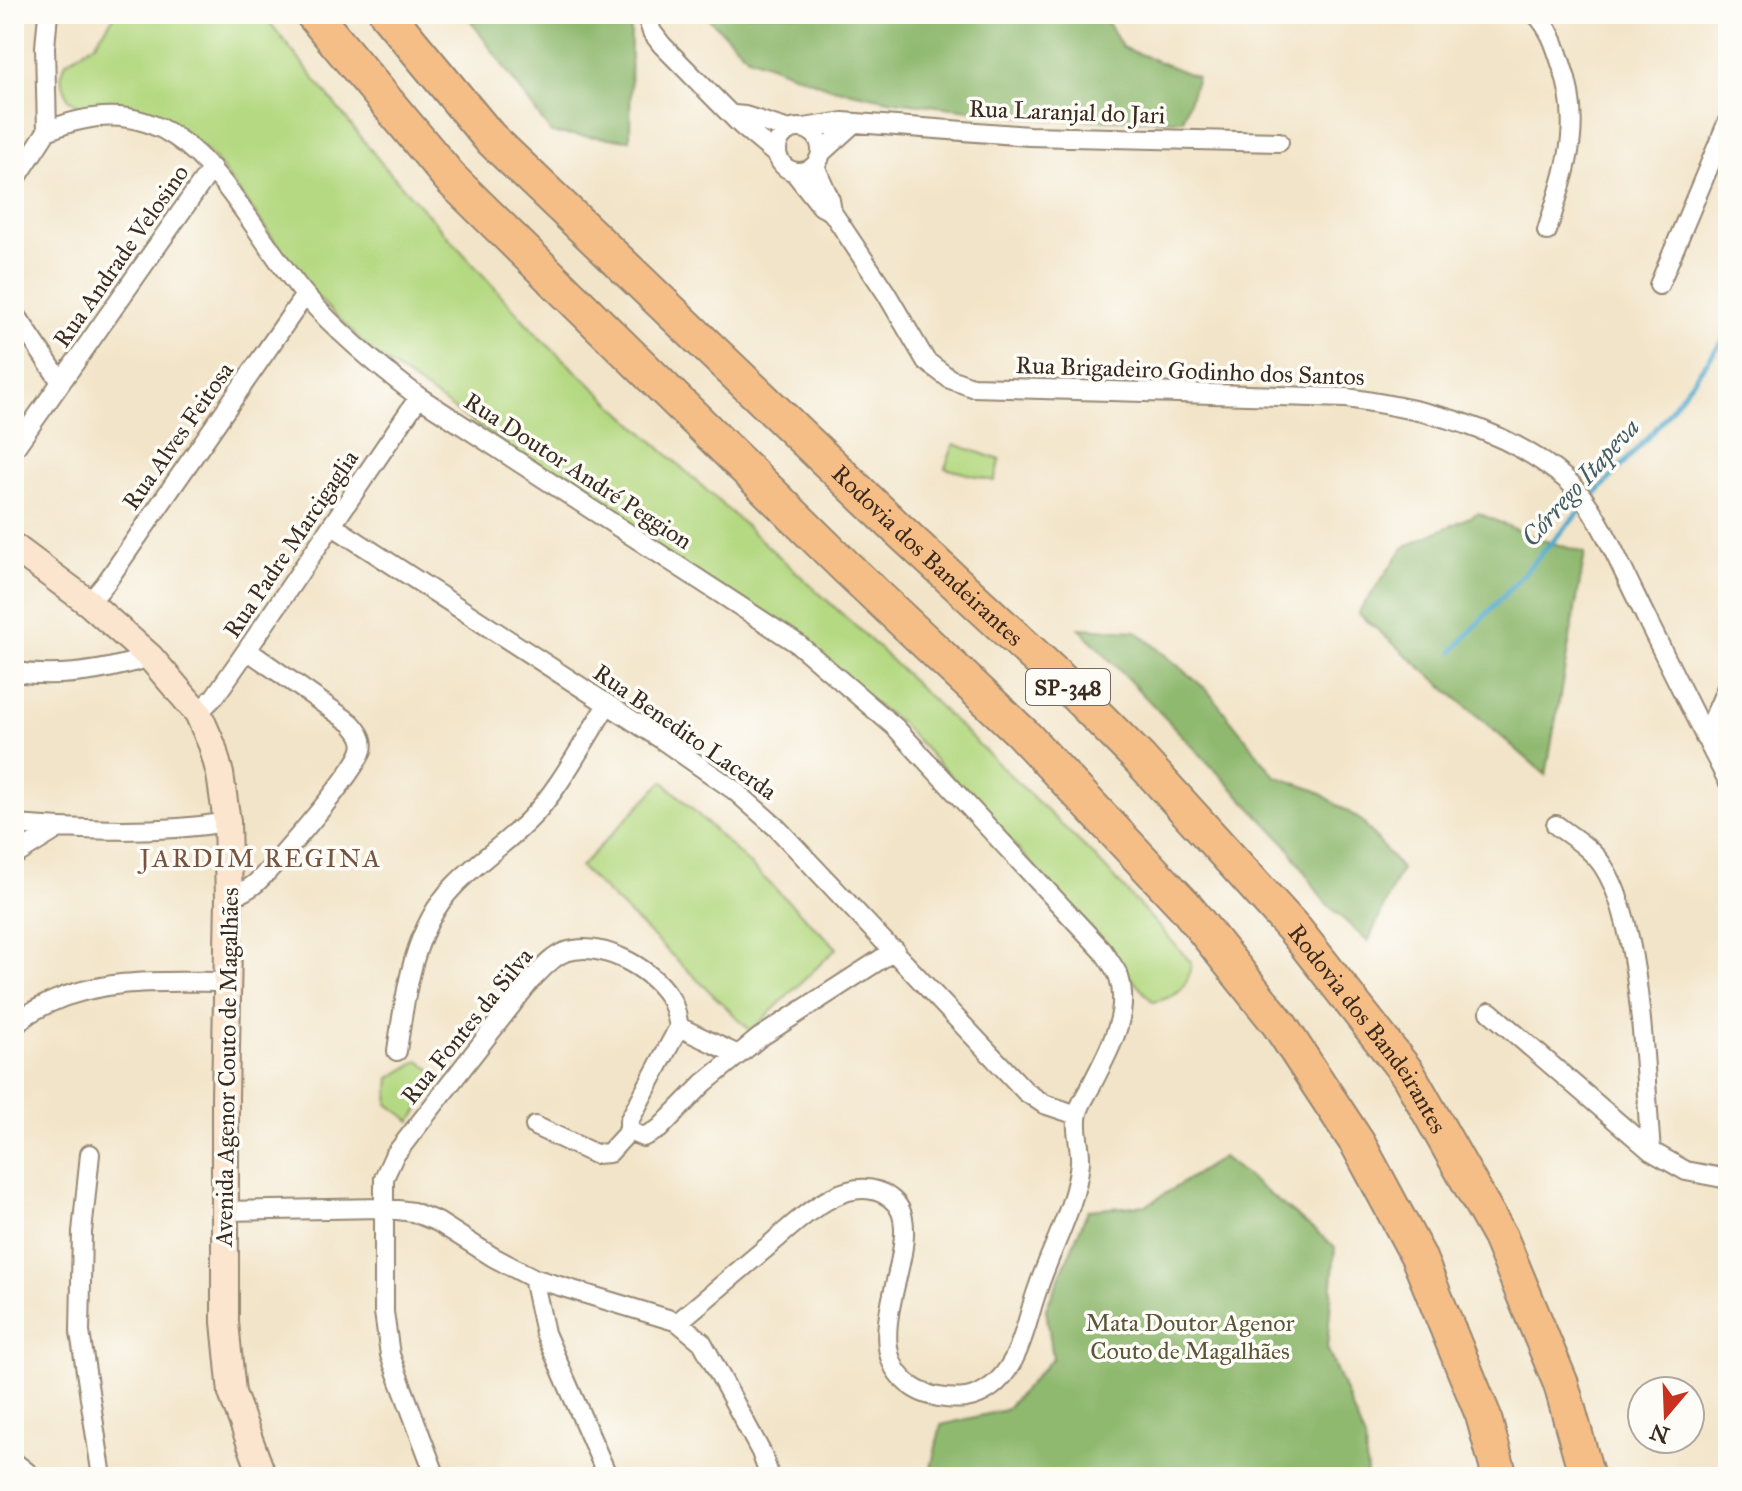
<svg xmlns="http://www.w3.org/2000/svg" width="1742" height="1491" font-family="'IM FELL Great Primer',serif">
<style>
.green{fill:#b5d982;stroke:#788250;stroke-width:2}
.forest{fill:#90b970;stroke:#667247;stroke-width:2}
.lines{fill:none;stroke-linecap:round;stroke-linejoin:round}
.stream{stroke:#4fa9cd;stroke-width:5}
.street-casing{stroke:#968773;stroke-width:22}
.secondary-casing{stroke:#968773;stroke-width:30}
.highway-casing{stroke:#968773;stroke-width:38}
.street{stroke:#fff;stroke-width:18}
.secondary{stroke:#fbe5cf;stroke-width:26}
.highway{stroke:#f6be87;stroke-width:34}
.labels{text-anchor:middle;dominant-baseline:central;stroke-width:7;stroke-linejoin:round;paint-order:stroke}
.shield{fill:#fdfcf7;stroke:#75695f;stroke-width:2}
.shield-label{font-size:22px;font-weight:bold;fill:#3b2a1e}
.street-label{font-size:24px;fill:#3b2a1e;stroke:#fdfcf7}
.park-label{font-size:24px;fill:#5a5637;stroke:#fdfcf7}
.water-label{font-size:26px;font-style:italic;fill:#435d64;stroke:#fdfcf7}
.neighbourhood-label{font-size:26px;letter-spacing:2px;fill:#785340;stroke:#fdfcf7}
</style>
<rect width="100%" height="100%" fill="#fdfcf7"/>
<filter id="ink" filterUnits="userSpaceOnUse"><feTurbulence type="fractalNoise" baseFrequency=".0125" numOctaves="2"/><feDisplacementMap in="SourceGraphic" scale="16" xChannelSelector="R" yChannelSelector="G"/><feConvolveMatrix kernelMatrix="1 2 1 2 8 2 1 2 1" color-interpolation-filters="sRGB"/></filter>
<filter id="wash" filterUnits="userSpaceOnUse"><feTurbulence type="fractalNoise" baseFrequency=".006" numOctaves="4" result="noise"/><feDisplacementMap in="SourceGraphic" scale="32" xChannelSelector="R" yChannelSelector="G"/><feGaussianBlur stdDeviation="1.8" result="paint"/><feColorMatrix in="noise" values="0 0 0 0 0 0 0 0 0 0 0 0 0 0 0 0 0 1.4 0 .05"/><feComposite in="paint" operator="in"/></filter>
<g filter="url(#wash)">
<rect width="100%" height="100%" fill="#f2e4c8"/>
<!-- green -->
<path class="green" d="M 116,14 L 263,14 L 383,165 L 541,339 L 865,635 L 1096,858 L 1191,962 C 1189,989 1178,997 1153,1002 L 1130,977 L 1101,939 L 900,722 L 372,352 L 311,291 L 218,163 L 195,140 L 171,123 L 149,115 L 88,111 L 68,99 L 61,77 L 66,62 L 95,43 Z
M 954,444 L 1000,460 L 994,481 L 945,468 Z
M 663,781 L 837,948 L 751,1031 L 580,867 Z
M 419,1061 L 442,1077 L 411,1121 L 388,1104 L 390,1078 Z"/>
<!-- forest -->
<path class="forest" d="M 466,14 L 631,14 L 630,140 L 551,133 Z
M 704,14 L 1103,14 L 1122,47 L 1197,77 L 1183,120 L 1054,120 L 894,101 L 828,87 L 748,57 Z
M 1478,513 L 1533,537 L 1585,553 L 1546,775 L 1358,613 L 1404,547 Z
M 1079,628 L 1136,631 L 1207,690 L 1275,776 L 1315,790 L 1362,821 L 1401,869 L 1368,942 L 1324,901 L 1286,844 Z
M 1223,1157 L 1335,1247 L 1327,1348 L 1365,1440 L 1367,1477 L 929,1477 L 941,1425 L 1005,1410 L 1053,1358 L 1046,1309 L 1088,1210 L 1147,1205 Z"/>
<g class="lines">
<!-- stream -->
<path class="stream" d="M 1591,499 L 1659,425 L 1728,334
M 1453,651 L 1584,507"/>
</g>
</g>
<g filter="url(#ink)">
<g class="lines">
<defs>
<path id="street" d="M 646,14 L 652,32 L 662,45 L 741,125 L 777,155
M 1536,14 C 1550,29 1555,44 1561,63 C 1584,127 1566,168 1547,231
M 734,115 L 745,116 L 789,130
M777 150a22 22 0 1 1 44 0a22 22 0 1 1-44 0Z
M 804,128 L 843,122 L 1029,136 L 1279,142
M 47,131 C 189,71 233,212 306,296 C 340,335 379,367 419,397 L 798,644 L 895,727 L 1103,951 C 1108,959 1116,969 1119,977 C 1131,1016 1107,1053 1091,1086 C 1087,1094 1080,1104 1078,1113 C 1074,1128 1081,1146 1080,1162 C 1076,1206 1052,1246 1038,1288 C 1029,1312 1025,1339 1012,1362 C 1002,1380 987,1394 966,1398 C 950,1400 928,1397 914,1388 C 859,1353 906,1278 904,1229 C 904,1217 900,1205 890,1198 C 849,1167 796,1223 766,1248 C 736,1273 707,1298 678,1322
M 47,131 L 45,47 L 48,14
M 822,152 L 854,123
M 815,166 L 830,200 L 832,212 L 886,293 L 926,361 L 950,379 L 972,387 L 1347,398 C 1427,410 1503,426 1567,480 C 1596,506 1618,561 1635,595 C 1666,658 1696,720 1728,781
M 794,172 L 821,206 L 832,212
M 14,182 L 47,131
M 1659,285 L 1728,121
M 14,312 L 61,382
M 14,449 L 212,168
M 333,526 L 661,739 L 734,790 L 777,828 L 1026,1092 L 1044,1104 L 1077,1115
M 89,603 L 105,584 L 305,295
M 14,672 C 59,678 107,671 150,657
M 198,713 L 215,696 L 247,650 L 419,397
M 1705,738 L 1728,685
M 14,825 C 84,830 157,834 227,822
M 1556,825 C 1572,837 1591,848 1603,866 C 1643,927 1644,1076 1651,1151
M 14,856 L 59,828
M 229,898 C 239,894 248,890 256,883 C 276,864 355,773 362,750 C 365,739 358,731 351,723 L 247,650
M 1490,1012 L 1651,1151 L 1686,1171 L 1728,1179
M 679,1027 L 738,1055
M 14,1028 C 23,1015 35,1010 49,1003 C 105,977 166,982 226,982
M 397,1051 C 405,995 413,928 454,886 C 477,862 505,844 528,821 C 557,793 584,741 607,705
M 535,1126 L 595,1154 L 609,1153 L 629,1131
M 90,1154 L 82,1232 L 80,1332 L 102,1477
M 224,1211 L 383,1208 L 413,1212 L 438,1222 L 493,1257 L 533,1278 L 678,1322 L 702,1342 L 761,1452 L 770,1477
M 533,1278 L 545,1333 L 608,1477
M 14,1462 L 33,1477
M 436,1477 L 390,1355 L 384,1312 L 384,1178 L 394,1156 L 531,980 C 541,971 551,957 565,952 C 602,940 649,967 669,997 C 675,1005 677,1017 679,1027 L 629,1121 L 629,1131 L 643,1137 L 659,1129 L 704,1083 L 759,1038 L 895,950"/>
<path id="secondary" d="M 14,547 L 89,603 L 150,657 L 198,713 L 212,745 L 220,774 L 227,822 L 229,898 L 225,1098 L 225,1322 L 232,1393 L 263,1477"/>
<g id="highway">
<path d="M 313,14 L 452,180 L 847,568 L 1021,732 L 1185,906 L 1279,1024 L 1358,1144 L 1418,1256 L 1483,1415 L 1500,1477"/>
<path id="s1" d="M 387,14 L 489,137 L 900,531 L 1064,683 L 1139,758 L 1295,930 L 1408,1074 L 1500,1237 L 1561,1384 L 1587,1477"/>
</g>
</defs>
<!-- street casing -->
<use href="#street" class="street-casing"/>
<!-- secondary casing -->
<use href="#secondary" class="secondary-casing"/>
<!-- highway casing -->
<use href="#highway" class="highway-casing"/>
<!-- street -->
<use href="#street" class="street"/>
<!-- secondary -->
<use href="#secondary" class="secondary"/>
<!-- highway -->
<use href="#highway" class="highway"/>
</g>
</g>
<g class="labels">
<!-- shield labels -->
<rect class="shield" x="1026" y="669" width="84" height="36" rx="6"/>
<g class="shield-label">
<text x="1068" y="687">SP-348</text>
</g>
<!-- street labels -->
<g class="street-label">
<text transform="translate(1067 112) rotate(2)">Rua Laranjal do Jari</text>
<text transform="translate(121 256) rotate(-55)">Rua Andrade Velosino</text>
<text transform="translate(1190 371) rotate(2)">Rua Brigadeiro Godinho dos Santos</text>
<text transform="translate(178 436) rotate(-55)">Rua Alves Feitosa</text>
<text transform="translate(578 471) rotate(33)">Rua Doutor André Peggion</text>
<text transform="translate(291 544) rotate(-56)">Rua Padre Marcigaglia</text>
<text stroke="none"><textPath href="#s1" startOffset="766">Rodovia dos Bandeirantes</textPath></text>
<text transform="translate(685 732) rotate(35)">Rua Benedito Lacerda</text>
<text transform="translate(467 1026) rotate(-51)">Rua Fontes da Silva</text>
<text stroke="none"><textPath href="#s1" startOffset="1414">Rodovia dos Bandeirantes</textPath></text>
<text transform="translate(227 1067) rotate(-89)">Avenida Agenor Couto de Magalhães</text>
</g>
<!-- park labels -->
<g class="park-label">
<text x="1190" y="1323">Mata Doutor Agenor<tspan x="1190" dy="28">Couto de Magalhães</tspan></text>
</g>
<!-- water labels -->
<g class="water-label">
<text transform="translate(1580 482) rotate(-48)">Córrego Itapeva</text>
</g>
<!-- neighbourhood labels -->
<g class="neighbourhood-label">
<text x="261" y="858">JARDIM REGINA</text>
</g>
</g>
<!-- margin -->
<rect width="1742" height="1491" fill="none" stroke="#fdfcf7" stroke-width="48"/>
<!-- north arrow -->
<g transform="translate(1666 1415) rotate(199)"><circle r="38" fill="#fdfcf7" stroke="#afa8a0" stroke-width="2"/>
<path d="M0-6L14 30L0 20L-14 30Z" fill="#c8321e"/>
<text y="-12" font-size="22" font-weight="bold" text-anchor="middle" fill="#3b2a1e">N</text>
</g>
</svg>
